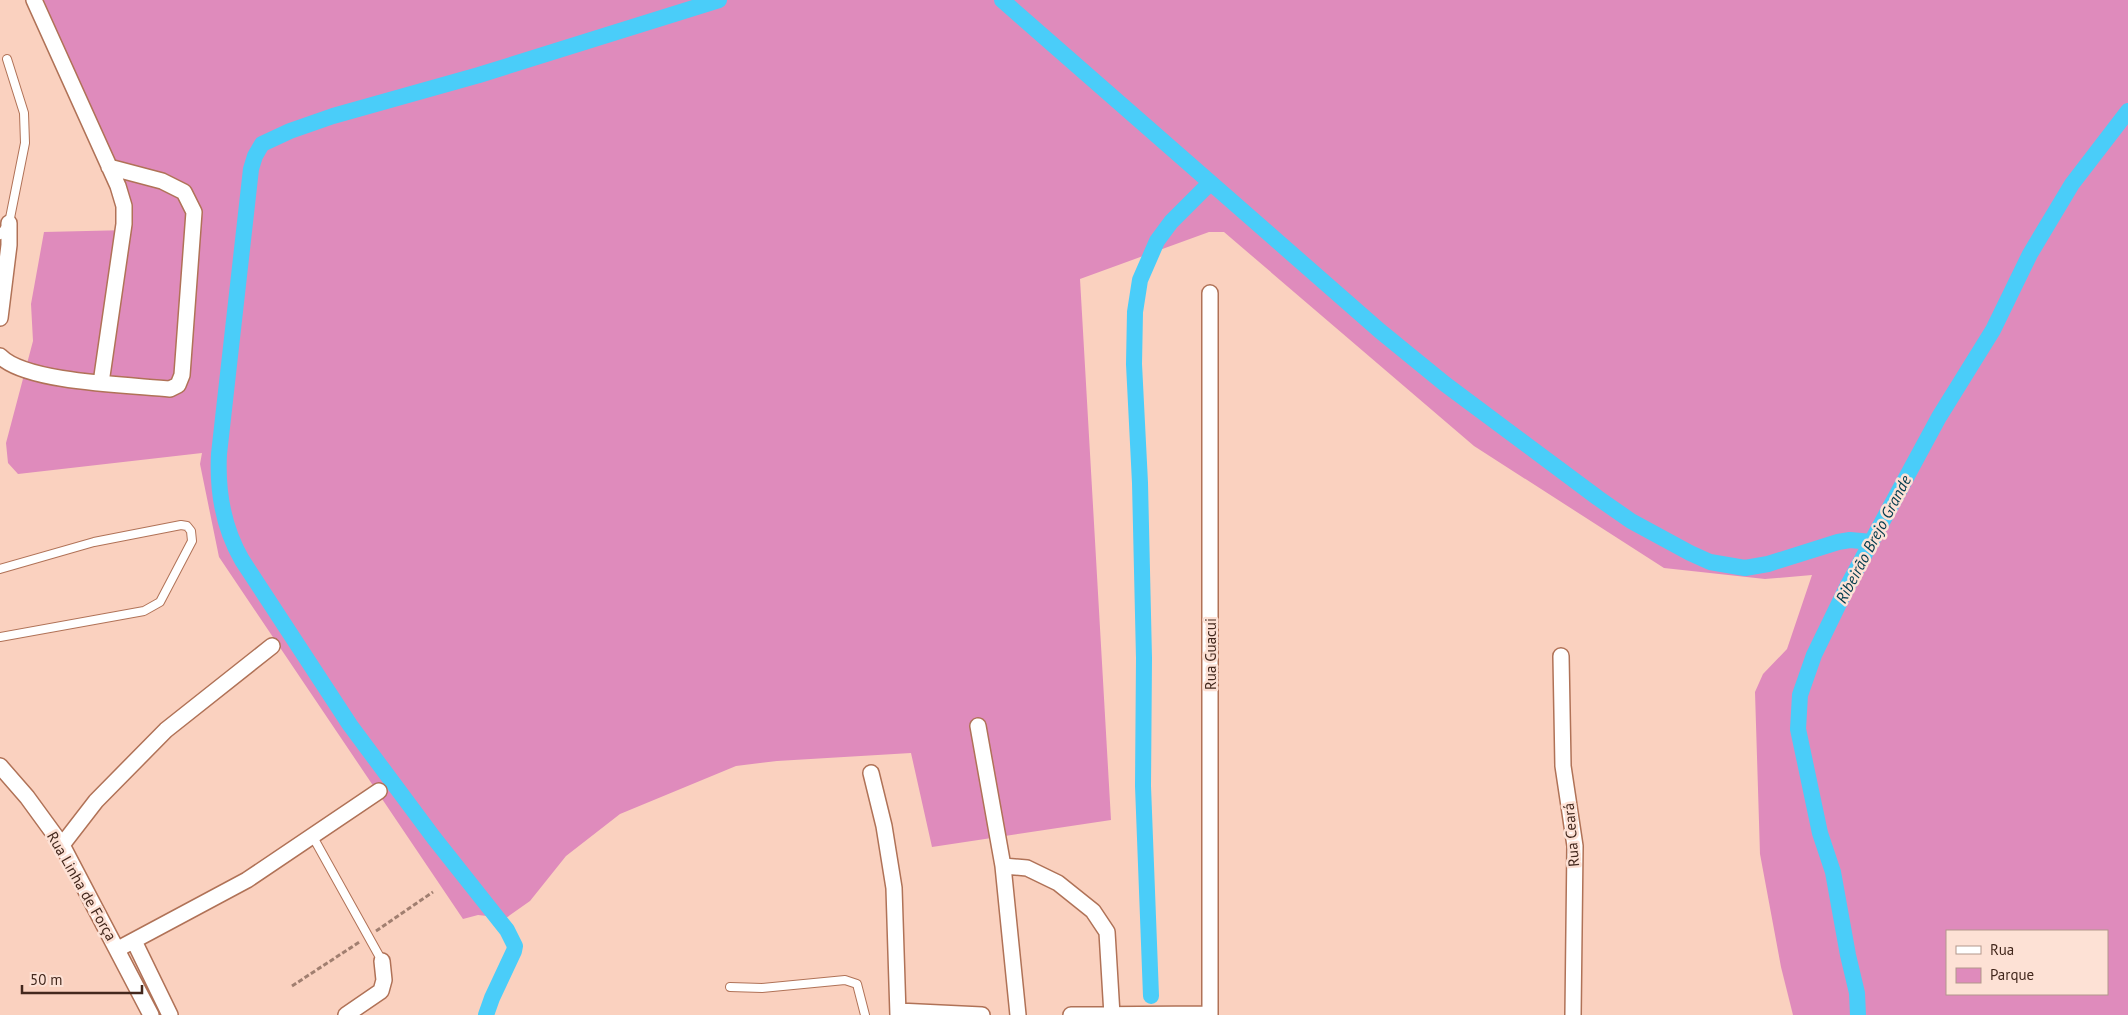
<svg xmlns="http://www.w3.org/2000/svg" width="2128" height="1015" font-family="'PT Sans',sans-serif">
<style>
.green{fill:#df8bbc;fill-rule:evenodd}
.lines{fill:none;stroke-linecap:round;stroke-linejoin:round}
.canal{stroke:#4acdf9;stroke-width:16}
.service-casing{stroke:#b07257;stroke-width:10}
.minor-casing{stroke:#b07257;stroke-width:18}
.path{stroke:#a17f70;stroke-width:3;stroke-dasharray:5 2.5;stroke-linecap:butt}
.service{stroke:#fff;stroke-width:8}
.minor{stroke:#fff;stroke-width:15}
.labels{text-anchor:middle;dominant-baseline:central;stroke-width:5;stroke-linejoin:round;paint-order:stroke}
.street-label{font-size:15px;fill:#43281d;stroke:#fde1d5}
.water-label{font-size:16px;font-style:italic;fill:#003a4c;stroke:#fde1d5}
</style>
<rect width="100%" height="100%" fill="#fad1bf"/>
<!-- green -->
<path class="green" d="M 25,0 L 2128,0 L 2128,1015 L 1793,1015 L 1781,967 L 1760,854 L 1755,692 L 1763,674 L 1787,649 L 1812,575 L 1765,579 L 1664,568 L 1474,446 L 1224,232 L 1209,232 L 1080,279 L 1111,820 L 932,847 L 911,753 L 777,761 L 736,766 L 620,814 L 566,856 L 530,901 L 506,918 L 478,915 L 463,919 L 219,557 L 200,464 L 202,453 L 18,474 L 8,463 L 6,443 L 33,341 L 31,304 L 44,232 L 129,230 L 103,133 L 74,88 ZM 1947,931 L 2107,931 L 2107,994 L 1947,994 Z"/>
<g class="lines">
<!-- canal -->
<path class="canal" d="M 1002,0 L 1380,331 L 1445,384 L 1598,498 L 1631,521 L 1690,553 L 1710,562 L 1745,568 L 1768,564 L 1838,542 L 1850,540 L 1872,542
M 1151,996 L 1143,786 L 1144,658 L 1140,483 L 1134,364 L 1135,312 L 1140,280 L 1157,241 L 1171,222 L 1210,183
M 486,1015 L 492,998 L 514,951 L 515,946 L 507,930 L 434,838 L 350,725 L 242,560 C 223,527 217,492 219,454 L 251,169 L 255,156 L 262,144 L 290,131 L 333,116 L 479,75 L 719,0
M 1858,1015 L 1857,993 L 1848,955 L 1833,872 L 1820,833 L 1798,729 L 1800,695 L 1814,655 L 1848,585 L 1939,417 L 1993,330 L 2030,254 L 2072,184 L 2128,111"/>
<defs>
<path id="service" d="M 0,235 L 9,223 L 25,143 L 24,113 L 7,59
M 0,569 L 94,542 L 181,525 L 187,526 L 191,531 L 192,541 L 160,602 L 144,611 L 0,637
M 313,837 L 382,961
M 730,987 L 762,988 L 845,980 L 857,984 L 865,1015"/>
<path id="minor" d="M 34,0 L 118,186 L 124,206 L 124,224 L 101,383
M 0,318 L 9,245 L 9,223
M 0,356 C 26,383 131,385 170,389 L 178,385 L 182,375 L 194,212 L 184,192 L 162,181 L 109,167
M 1561,656 L 1563,766 L 1575,846 L 1573,1015
M 978,726 L 1003,866 L 1018,1015
M 0,766 L 27,797 L 62,845 L 151,1015
M 871,773 L 884,826 L 894,888 L 898,1015
M 62,845 L 96,801 L 166,730 L 272,646
M 1003,866 L 1027,868 L 1058,883 L 1093,911 L 1107,932 L 1112,1015
M 134,941 L 170,1015
M 118,949 L 247,880 L 379,791
M 898,1011 L 982,1015
M 346,1015 L 381,991 L 384,980 L 382,961
M 1071,1015 L 1210,1014
M 1210,1015 L 1210,293"/>
</defs>
<!-- service casing -->
<use href="#service" class="service-casing"/>
<!-- minor casing -->
<use href="#minor" class="minor-casing"/>
<!-- path -->
<path class="path" d="M 376,931 L 433,892
M 292,986 L 361,941"/>
<!-- service -->
<use href="#service" class="service"/>
<!-- minor -->
<use href="#minor" class="minor"/>
</g>
<g class="labels">
<!-- street labels -->
<g class="street-label">
<text transform="translate(1210 654) rotate(-90)">Rua Guacui</text>
<text transform="translate(1571 835) rotate(-95)">Rua Ceará</text>
<text transform="translate(82 886) rotate(60)">Rua Linha de Força</text>
</g>
<!-- water labels -->
<g class="water-label">
<text transform="translate(1873 539) rotate(-62)">Ribeirão Brejo Grande</text>
</g>
</g>
<!-- legend -->
<rect x="1946" y="930" width="162" height="65" fill="#fde1d5" stroke="#b3978b"/>
<rect x="1956" y="946" width="25" height="8" fill="#ffffff" stroke="#b3978b"/>
<text x="1990" y="955" font-size="15" fill="#43281d">Rua</text>
<rect x="1956" y="968" width="25" height="15" fill="#df8bbc" stroke="#b3978b"/>
<text x="1990" y="980" font-size="15" fill="#43281d">Parque</text>
<!-- scale -->
<path d="M22 985v8h120v-8" fill="none" stroke="#43281d" stroke-width="2.5"/>
<text x="30" y="985" font-size="15" fill="#43281d" stroke="#fde1d5" stroke-width="4" paint-order="stroke">50 m</text>
</svg>
